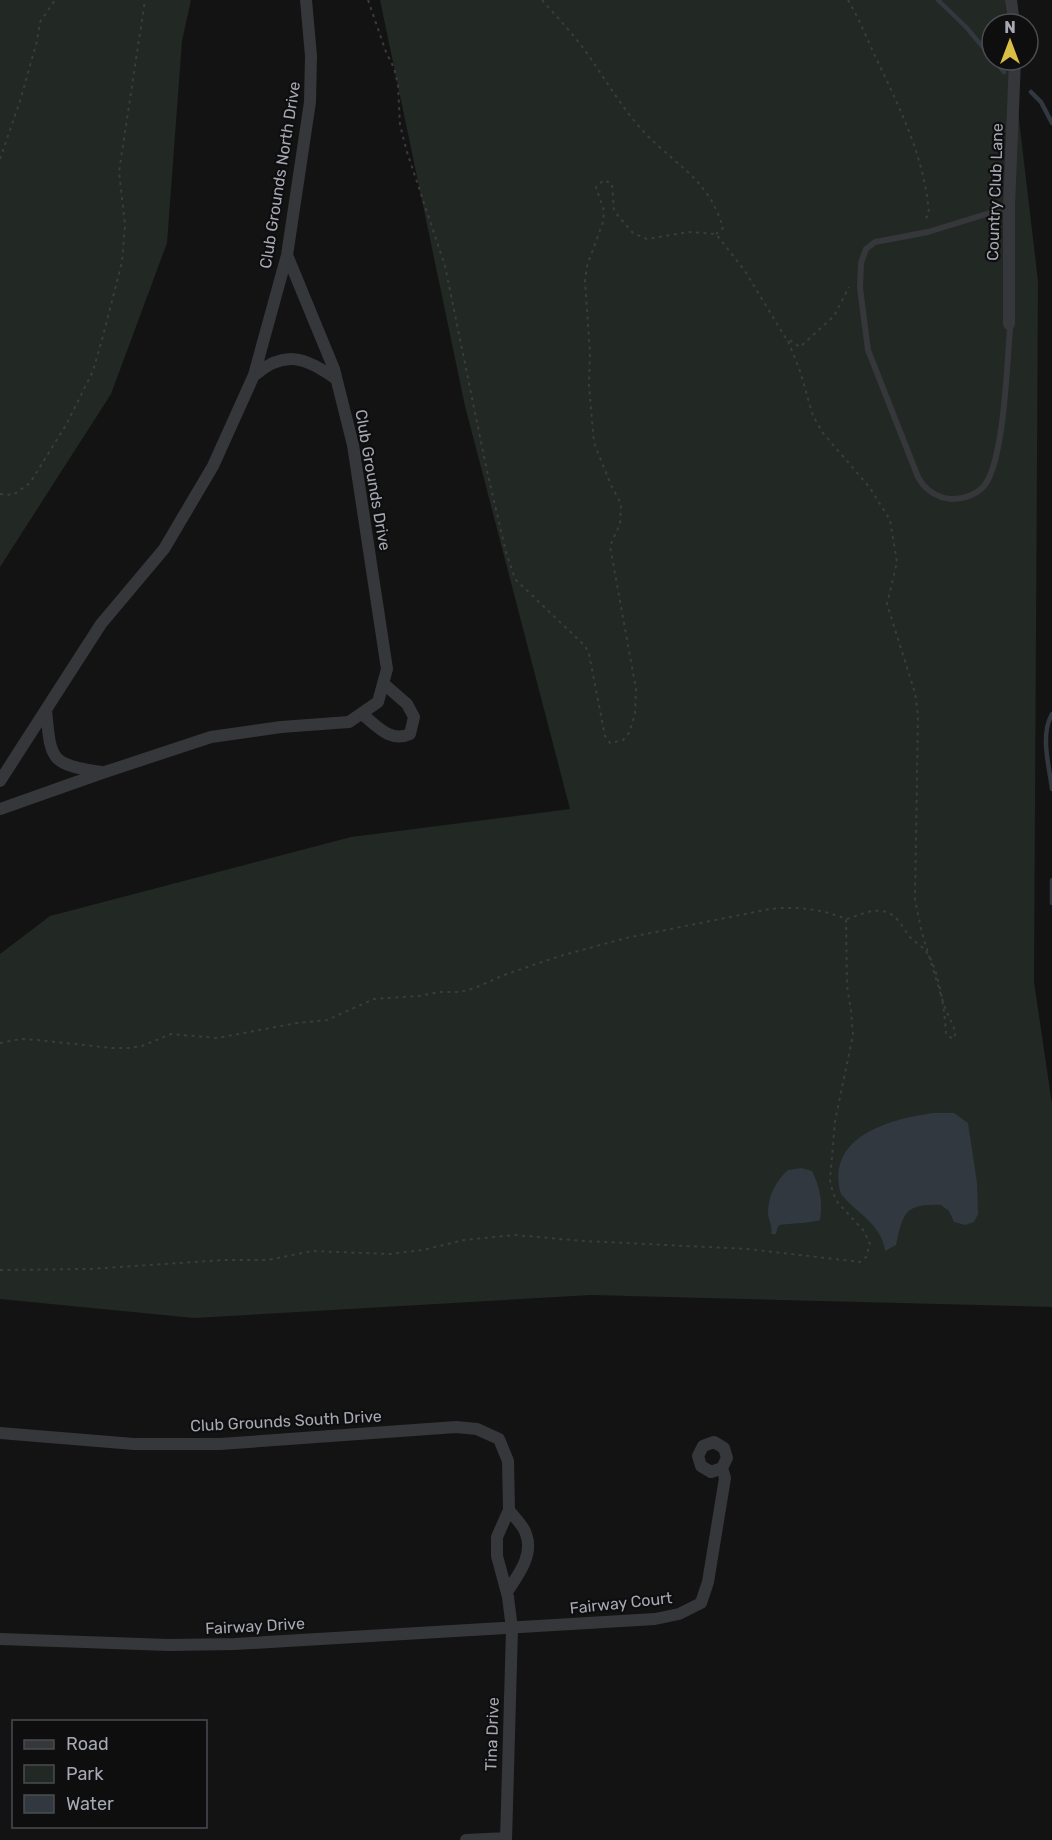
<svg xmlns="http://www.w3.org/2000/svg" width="1052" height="1840" font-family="Rubik,sans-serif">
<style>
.green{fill:#222823}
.water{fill:#32383f}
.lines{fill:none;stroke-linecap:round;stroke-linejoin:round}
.stream{stroke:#32383f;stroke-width:4.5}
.path{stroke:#3b3b40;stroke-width:2;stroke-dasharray:3 4.5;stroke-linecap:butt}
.lane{stroke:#36373b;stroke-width:6}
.street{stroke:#36373b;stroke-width:12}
.labels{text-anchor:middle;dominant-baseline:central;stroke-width:4.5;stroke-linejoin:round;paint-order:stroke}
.street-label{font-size:16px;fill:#a6a8b3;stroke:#0e0e0f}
</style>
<rect width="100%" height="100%" fill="#131314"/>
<!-- green -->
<path class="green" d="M 0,0 L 191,0 L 182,41 L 167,243 L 111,394 L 0,567 Z
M 380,0 L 1005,0 L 1007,24 L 992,24 L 992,60 L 1012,60 L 1038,281 L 1034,982 L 1052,1104 L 1052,1307 L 591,1295 L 194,1318 L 0,1299 L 0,954 L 50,916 L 351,837 L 570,809 L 465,406 Z"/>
<!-- water -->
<path class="water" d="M 934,1113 L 954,1113 L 968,1123 L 977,1183 L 978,1214 L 974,1222 L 965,1225 L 954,1222 L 949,1211 L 941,1205 C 905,1203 903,1213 896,1245 L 885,1251 C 882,1224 856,1213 841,1194 C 825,1136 890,1119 934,1113 Z
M 801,1168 L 812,1171 C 820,1187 823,1202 820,1220 C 812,1223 783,1224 780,1225 C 777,1227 777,1231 776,1234 L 771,1234 C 773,1226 769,1222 768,1214 C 768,1196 775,1182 788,1170 Z"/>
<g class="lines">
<!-- stream -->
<path class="stream" d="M 938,0 L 966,27 L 992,58
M 994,60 L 1004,72
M 1031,92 L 1041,102 L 1052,123
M 1052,714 C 1040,735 1049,765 1052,789
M 1052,880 L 1052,903"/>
<!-- path -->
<path class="path" d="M 368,0 L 386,52 L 394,68 L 398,85 L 400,125 L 407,152 L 445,266 L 487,471 L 506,552 L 515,579 L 585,646 L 589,654 L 605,736 L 610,743 L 623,740 L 629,733 L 635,714 L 636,689 L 610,546 L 620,524 L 621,504 L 611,485 L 594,443 L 589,386 L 590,352 L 585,281 L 587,266 L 603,222 L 604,211 L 596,187 L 604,180 L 612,184 L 614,211 L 633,233 L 647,239 L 689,232 L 716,234 L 745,271 L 785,337 L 800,347 L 834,316 L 849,287
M 542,0 C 558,18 575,36 589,56 C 605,79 619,103 637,124 C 668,162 708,175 723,228 L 716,234
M 848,0 C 859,18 867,39 876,58 C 900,108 925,159 929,214 L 923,222
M 0,159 L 20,101 L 37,41 L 40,22 L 55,0
M 0,494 L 13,495 L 30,483 L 66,425 L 93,371 L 103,336 L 122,262 L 125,225 L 119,172 L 145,0
M 0,1043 L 21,1039 L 37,1040 L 112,1048 L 129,1048 L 142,1046 L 171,1034 L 217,1038 L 297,1023 L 327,1020 L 374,999 L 419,996 L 439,992 L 460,992 L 475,988 L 504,975 L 560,956 L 626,938 L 770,909 C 796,906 822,909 846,919 C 858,916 870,909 882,911 C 896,913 902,926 909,936 C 913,941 919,944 923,948 C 939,964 945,1013 946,1034 L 953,1039 L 956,1033 L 944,1005 L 922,933 L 915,900 L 918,715 L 915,693 L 887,604 L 897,562 L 890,520 L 870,488 L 823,433 L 813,416 L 800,371 L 788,341
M 0,1270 L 89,1269 L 225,1260 L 268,1260 L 312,1251 L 389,1254 L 423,1250 L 464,1240 L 514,1235 L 584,1241 L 748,1249 L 860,1262 L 866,1257 L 870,1244 L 864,1231 L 838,1203 L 833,1193 L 830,1180 L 835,1121 L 853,1035 L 851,1011 L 847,986 L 846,919"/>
<!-- lane -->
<path class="lane" d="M 1009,207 L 928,232 L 875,242 L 866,249 L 861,263 L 860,288 L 868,350 L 918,477 C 924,489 937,498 951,499 C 963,499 976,495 984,486 C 1004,462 1007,364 1010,329 L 1009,324"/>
<!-- street -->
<path class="street" d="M 1011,0 L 1014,24
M 1009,324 L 1009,207 L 1015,60
M 255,375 C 285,349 307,358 336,379
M 46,710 C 51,760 49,764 101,772
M 362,714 C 377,726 390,743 410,734 L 414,717 L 407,704 L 384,684
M 0,781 L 101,624 L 164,549 L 213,466 L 254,375 L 287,255 L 310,102 L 311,56 L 306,0
M 0,809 L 102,773 L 211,737 L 281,727 L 349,722 L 378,702 L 387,669 L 353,445 L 334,369 L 287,255
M 0,1433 L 134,1444 L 220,1444 L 456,1427 L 477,1429 L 499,1439 L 508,1461 L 509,1510 L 497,1537 L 497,1556 L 508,1597 L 512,1629 L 506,1840
M 507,1592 C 518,1575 534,1555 526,1534 C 524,1526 514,1517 509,1510
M 0,1639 L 169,1645 L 235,1644 L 655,1619 L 679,1614 L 701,1603 L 708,1582 L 725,1478 L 722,1468 L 727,1458 L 724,1448 L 714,1442 L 703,1446 L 698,1456 L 701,1466 L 711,1472 L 722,1468
M 466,1840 L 506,1838"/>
</g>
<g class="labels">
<!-- street labels -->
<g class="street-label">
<text transform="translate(280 175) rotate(-81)">Club Grounds North Drive</text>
<text transform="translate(995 192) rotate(-88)">Country Club Lane</text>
<text transform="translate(373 480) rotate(80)">Club Grounds Drive</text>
<text transform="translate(286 1421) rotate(-3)">Club Grounds South Drive</text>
<text transform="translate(621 1603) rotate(-6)">Fairway Court</text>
<text transform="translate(255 1626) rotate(-3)">Fairway Drive</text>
<text transform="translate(492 1734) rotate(-88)">Tina Drive</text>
</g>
</g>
<!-- legend -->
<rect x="12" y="1720" width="195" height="108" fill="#0e0e0f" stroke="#4b4c51" stroke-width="1.5"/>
<rect x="24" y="1740" width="30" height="9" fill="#36373b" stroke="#4b4c51" stroke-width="1.5"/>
<text x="66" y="1750" font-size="18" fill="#a6a8b3">Road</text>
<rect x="24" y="1765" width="30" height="18" fill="#222823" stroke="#4b4c51" stroke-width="1.5"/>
<text x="66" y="1780" font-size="18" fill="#a6a8b3">Park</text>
<rect x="24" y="1795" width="30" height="18" fill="#32383f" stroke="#4b4c51" stroke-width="1.5"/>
<text x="66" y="1810" font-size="18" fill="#a6a8b3">Water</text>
<!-- north arrow -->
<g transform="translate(1010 42)"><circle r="28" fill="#0e0e0f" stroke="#4b4c51" stroke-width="1.5"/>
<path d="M0-4.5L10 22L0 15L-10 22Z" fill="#dabe45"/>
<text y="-9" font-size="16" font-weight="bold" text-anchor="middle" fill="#a6a8b3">N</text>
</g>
</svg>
